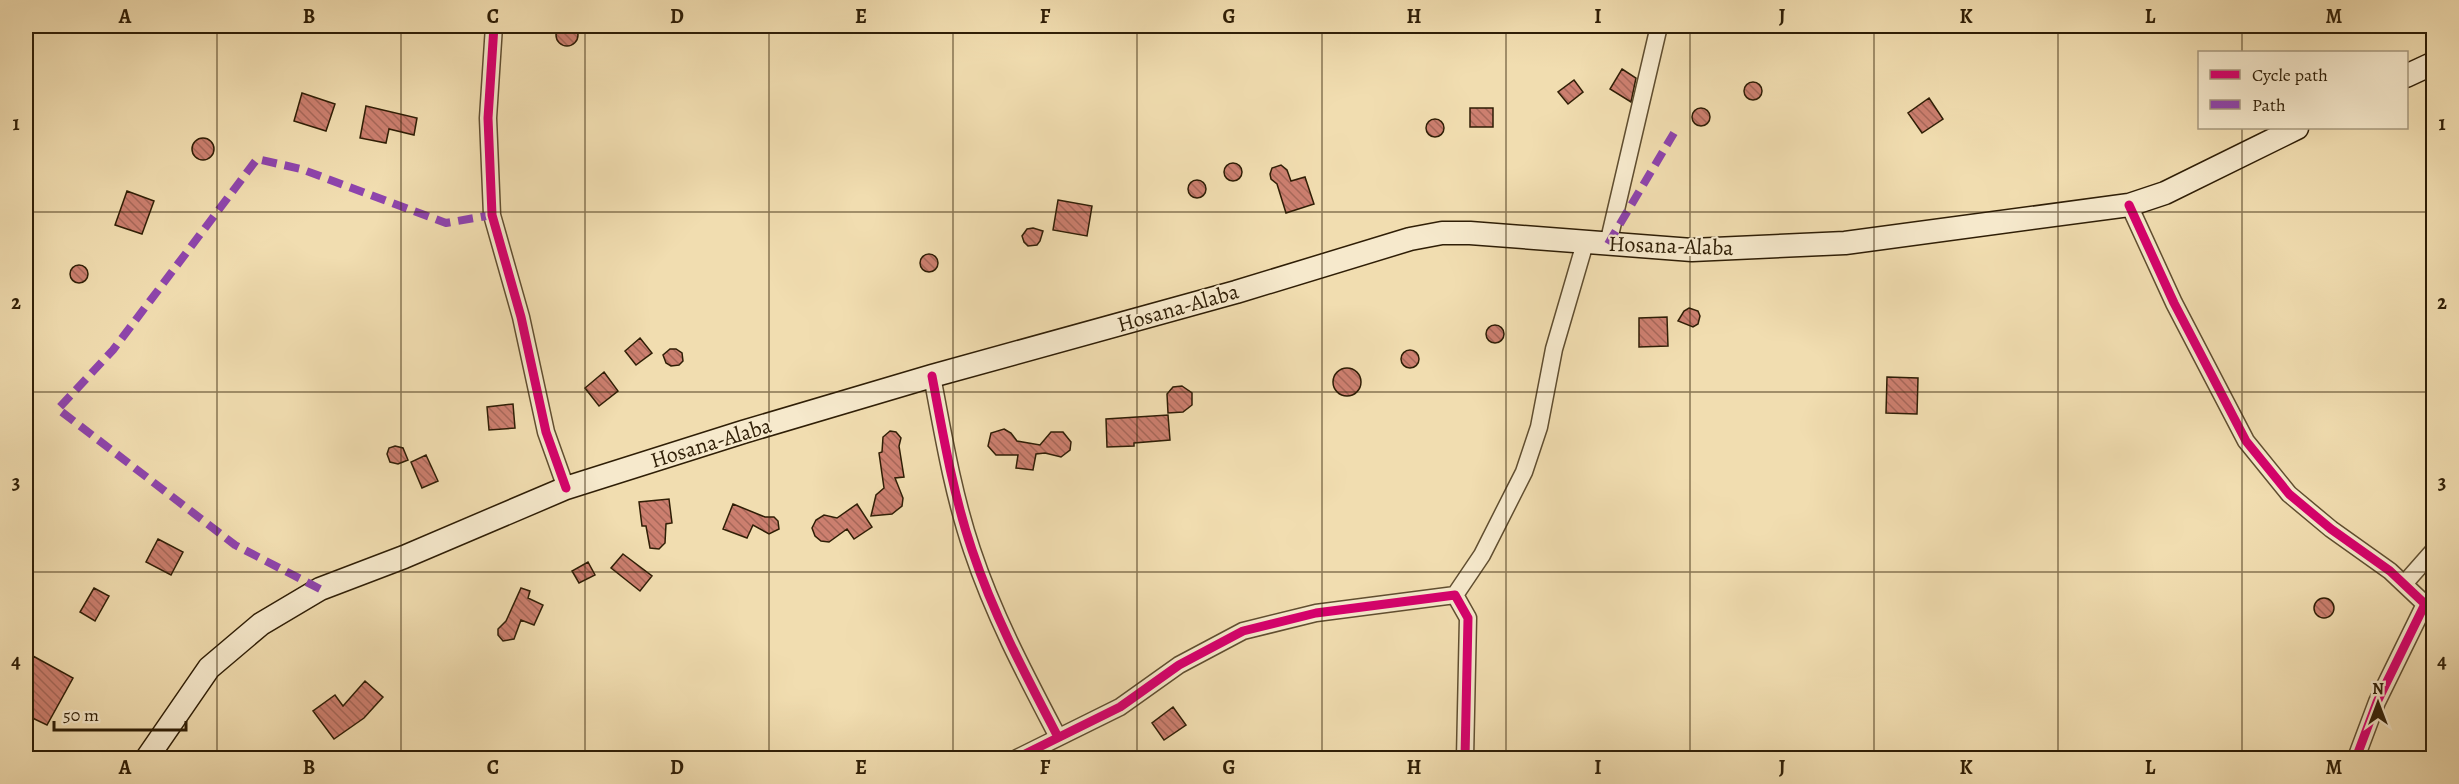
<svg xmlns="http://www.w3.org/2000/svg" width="2459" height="784" font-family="Alegreya,serif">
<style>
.building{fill:url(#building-back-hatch);stroke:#2f1e06;stroke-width:1.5}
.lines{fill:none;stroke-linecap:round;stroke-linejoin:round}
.minor-casing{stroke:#604e30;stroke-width:19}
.secondary-casing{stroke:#2f1e06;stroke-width:25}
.minor{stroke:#f6e9cc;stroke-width:16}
.secondary{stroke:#f6e9cc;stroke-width:22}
.quiet{stroke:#8e44ad;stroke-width:8;stroke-dasharray:15 8;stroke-linecap:butt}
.cycleway-casing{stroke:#f6e9cc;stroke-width:13}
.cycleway{stroke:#d6006c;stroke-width:9}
.grid{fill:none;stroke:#2f1e06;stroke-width:1.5;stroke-opacity:0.55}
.labels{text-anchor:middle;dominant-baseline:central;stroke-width:4.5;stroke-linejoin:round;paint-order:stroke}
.street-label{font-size:22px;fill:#2f1e06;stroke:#f6e9cc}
.neatline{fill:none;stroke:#2f1e06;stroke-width:2}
.grid-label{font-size:20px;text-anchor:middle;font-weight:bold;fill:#2f1e06}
</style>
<defs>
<pattern id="building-back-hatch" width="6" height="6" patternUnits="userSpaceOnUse" patternTransform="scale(1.5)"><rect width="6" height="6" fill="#cc7f6f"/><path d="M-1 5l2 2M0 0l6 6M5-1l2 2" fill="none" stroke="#a66759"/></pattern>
</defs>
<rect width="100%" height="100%" fill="#f1ddb0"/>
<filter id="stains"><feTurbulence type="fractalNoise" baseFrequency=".00333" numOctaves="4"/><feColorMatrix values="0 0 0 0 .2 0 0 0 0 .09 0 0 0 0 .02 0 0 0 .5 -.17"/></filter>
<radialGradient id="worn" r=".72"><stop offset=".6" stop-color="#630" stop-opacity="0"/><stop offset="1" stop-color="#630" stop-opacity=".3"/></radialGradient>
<!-- building -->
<path class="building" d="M556 35a11 11 0 1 1 22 0a11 11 0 1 1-22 0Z
M 1622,69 L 1636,78 L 1631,102 L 1610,89 Z
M 1574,80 L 1583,92 L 1568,104 L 1558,92 Z
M1744 91a9 9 0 1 1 18 0a9 9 0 1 1-18 0Z
M 302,93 L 335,104 L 326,131 L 294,121 Z
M 1929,98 L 1943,119 L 1922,133 L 1908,113 Z
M 366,106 L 417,118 L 414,135 L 389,129 L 386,143 L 360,138 Z
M1692 117a9 9 0 1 1 18 0a9 9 0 1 1-18 0Z
M 1470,108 L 1493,108 L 1493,127 L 1470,127 Z
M1426 128a9 9 0 1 1 18 0a9 9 0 1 1-18 0Z
M192 149a11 11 0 1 1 22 0a11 11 0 1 1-22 0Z
M1224 172a9 9 0 1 1 18 0a9 9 0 1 1-18 0Z
M 1281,165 L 1287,170 L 1291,181 L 1305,177 L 1314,204 L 1286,213 L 1277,184 L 1271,179 L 1270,174 L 1272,168 Z
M1188 189a9 9 0 1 1 18 0a9 9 0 1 1-18 0Z
M 127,191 L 154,201 L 142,234 L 115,225 Z
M 1058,200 L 1092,206 L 1087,236 L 1053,230 Z
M 1033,228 L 1043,231 L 1040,241 L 1037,245 L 1028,246 L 1024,242 L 1022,236 L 1027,229 Z
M920 263a9 9 0 1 1 18 0a9 9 0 1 1-18 0Z
M70 274a9 9 0 1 1 18 0a9 9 0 1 1-18 0Z
M 1689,308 L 1698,311 L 1700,316 L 1698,324 L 1693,327 L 1678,321 L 1684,311 Z
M 1667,317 L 1668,346 L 1639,347 L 1639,318 Z
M1486 334a9 9 0 1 1 18 0a9 9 0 1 1-18 0Z
M 640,338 L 652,353 L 636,365 L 625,351 Z
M 670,349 L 676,349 L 682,353 L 683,361 L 679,365 L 671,366 L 666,363 L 663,355 Z
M1401 359a9 9 0 1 1 18 0a9 9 0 1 1-18 0Z
M1333 382a14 14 0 1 1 28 0a14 14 0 1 1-28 0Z
M 604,372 L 618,391 L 599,406 L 585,388 Z
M 1887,377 L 1918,378 L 1917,414 L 1886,413 Z
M 1182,386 L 1192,393 L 1192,405 L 1183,412 L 1168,413 L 1167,394 L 1173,387 Z
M 513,404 L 515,428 L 489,430 L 487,407 Z
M 1168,415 L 1170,440 L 1134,443 L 1134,446 L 1107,447 L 1106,419 Z
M 1004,429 L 1011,433 L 1017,441 L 1040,445 L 1051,432 L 1063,432 L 1071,442 L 1070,450 L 1061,457 L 1045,453 L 1036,454 L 1033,470 L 1016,468 L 1018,455 L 996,455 L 988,446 L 991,433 Z
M 890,431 L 896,432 L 901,438 L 899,446 L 904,477 L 895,478 L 903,498 L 902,506 L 892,514 L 871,516 L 876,495 L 884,488 L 879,453 L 882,452 L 883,437 Z
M 395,446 L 403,448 L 408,460 L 398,464 L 390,462 L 387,454 L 389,448 Z
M 426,455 L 438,481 L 422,488 L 411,462 Z
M 669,499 L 672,523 L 666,524 L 665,543 L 659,549 L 650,548 L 646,526 L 642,526 L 639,502 Z
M 733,504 L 765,517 L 774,517 L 778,521 L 779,529 L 769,534 L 753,525 L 747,538 L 723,529 Z
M 857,504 L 872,527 L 854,539 L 847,529 L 829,542 L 821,541 L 815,536 L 812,528 L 816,520 L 824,515 L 837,518 Z
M 158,539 L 183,552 L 171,575 L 146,562 Z
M 623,554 L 652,576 L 640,591 L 611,568 Z
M 588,562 L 595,575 L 579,583 L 572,571 Z
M 94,588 L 109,596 L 95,621 L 80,612 Z
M 521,588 L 530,591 L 528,598 L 543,605 L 534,625 L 521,620 L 514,639 L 503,641 L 498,635 L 498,629 L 506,621 Z
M2314 608a10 10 0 1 1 20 0a10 10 0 1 1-20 0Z
M 33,656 L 73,678 L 47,725 L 26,715 L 26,669 Z
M 365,681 L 383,697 L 364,718 L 334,739 L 313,711 L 335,695 L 343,706 Z
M 1173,707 L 1186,725 L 1164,740 L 1152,723 Z"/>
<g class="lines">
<defs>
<path id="minor" d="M 494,26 L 488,118 L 492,215 L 521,317 L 546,432 L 566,488
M 2129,205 L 2174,303 L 2246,441 L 2289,494 L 2331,529 L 2390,571 L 2425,604 L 2377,702 L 2356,758
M 1608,244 L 1659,26
M 932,376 C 943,434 953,494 972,550 C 994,616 1026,676 1058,737
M 2404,584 L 2434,550
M 1455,595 L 1482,555 L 1524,472 L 1539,427 L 1554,349 L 1585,243
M 1017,758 L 1120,707 L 1179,665 L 1243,631 L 1316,613 L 1455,595 L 1468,618 L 1465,758"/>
<path id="secondary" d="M 2406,76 L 2434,63
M 147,758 L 209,668 L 261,624 L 320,589 L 404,557 L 566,488 L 743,432 L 932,376 L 1236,292 L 1410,239 L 1442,233 L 1470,233 L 1692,250 L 1845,243 L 2129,205 L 2165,193 L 2297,128"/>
</defs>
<!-- minor casing -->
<use href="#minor" class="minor-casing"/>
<!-- secondary casing -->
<use href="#secondary" class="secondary-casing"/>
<!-- minor -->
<use href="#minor" class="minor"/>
<!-- secondary -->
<use href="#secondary" class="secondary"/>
<!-- quiet -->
<path class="quiet" d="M 1608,244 L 1674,133
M 320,589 L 235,545 L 58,409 L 113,350 L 257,159 L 301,169 L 446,223 L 492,215"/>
<defs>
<path id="cycleway" d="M 494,26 L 488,118 L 492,215 L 521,317 L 546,432 L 566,488
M 2129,205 L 2174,303 L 2246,441 L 2289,494 L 2331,529 L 2390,571 L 2425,604 L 2377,702 L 2356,758
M 932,376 C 943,434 953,494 972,550 C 994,616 1026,676 1058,737
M 1017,758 L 1120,707 L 1179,665 L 1243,631 L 1316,613 L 1455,595 L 1468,618 L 1465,758"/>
</defs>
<!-- cycleway casing -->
<use href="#cycleway" class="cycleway-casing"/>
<!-- cycleway -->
<use href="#cycleway" class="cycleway"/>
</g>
<!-- grid -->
<path class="grid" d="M 217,26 L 217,758M 401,26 L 401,758M 585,26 L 585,758M 769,26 L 769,758M 953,26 L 953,758M 1137,26 L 1137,758M 1322,26 L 1322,758M 1506,26 L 1506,758M 1690,26 L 1690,758M 1874,26 L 1874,758M 2058,26 L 2058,758M 2242,26 L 2242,52M 2242,128 L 2242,758M 26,212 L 2434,212M 26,392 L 2434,392M 26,572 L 2434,572"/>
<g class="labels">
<!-- street labels -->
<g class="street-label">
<text transform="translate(1671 246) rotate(2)">Hosana-Alaba</text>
<text transform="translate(1178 308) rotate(-16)">Hosana-Alaba</text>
<text transform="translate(711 443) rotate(-17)">Hosana-Alaba</text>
</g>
</g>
<!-- margin -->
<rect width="2459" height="784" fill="none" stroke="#f1ddb0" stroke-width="66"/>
<!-- legend -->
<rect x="2198" y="51" width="210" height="78" fill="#f6e9cc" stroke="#a6987d" stroke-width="1.5"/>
<rect x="2210" y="70" width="30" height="9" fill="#d6006c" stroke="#a6987d" stroke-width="1.5"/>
<text x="2252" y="81" font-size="18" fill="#2f1e06">Cycle path</text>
<rect x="2210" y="100" width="30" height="9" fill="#8e44ad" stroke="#a6987d" stroke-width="1.5"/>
<text x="2252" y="111" font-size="18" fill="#2f1e06">Path</text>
<!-- north arrow -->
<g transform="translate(2378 703)" stroke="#f6e9cc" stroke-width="4.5" paint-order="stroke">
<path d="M0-4.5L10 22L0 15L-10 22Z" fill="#2f1e06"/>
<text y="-9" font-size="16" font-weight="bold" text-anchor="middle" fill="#2f1e06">N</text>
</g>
<!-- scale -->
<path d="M54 721v9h132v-9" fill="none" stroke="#2f1e06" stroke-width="3"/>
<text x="63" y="721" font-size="18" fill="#2f1e06" stroke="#f6e9cc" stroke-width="4.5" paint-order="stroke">50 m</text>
<rect x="33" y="33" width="2393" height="718" class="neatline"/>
<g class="grid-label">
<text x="125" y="23">A</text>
<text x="309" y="23">B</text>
<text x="493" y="23">C</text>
<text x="677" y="23">D</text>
<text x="861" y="23">E</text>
<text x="1045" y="23">F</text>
<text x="1229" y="23">G</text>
<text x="1414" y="23">H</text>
<text x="1598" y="23">I</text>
<text x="1782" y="23">J</text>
<text x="1966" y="23">K</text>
<text x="2150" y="23">L</text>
<text x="2334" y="23">M</text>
<text x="16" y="130">1</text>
<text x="2442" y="130">1</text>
<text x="16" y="309">2</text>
<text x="2442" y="309">2</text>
<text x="16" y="489">3</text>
<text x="2442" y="489">3</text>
<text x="16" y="668">4</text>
<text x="2442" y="668">4</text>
<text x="125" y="774">A</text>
<text x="309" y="774">B</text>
<text x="493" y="774">C</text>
<text x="677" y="774">D</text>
<text x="861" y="774">E</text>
<text x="1045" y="774">F</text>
<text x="1229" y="774">G</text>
<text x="1414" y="774">H</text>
<text x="1598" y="774">I</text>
<text x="1782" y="774">J</text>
<text x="1966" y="774">K</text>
<text x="2150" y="774">L</text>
<text x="2334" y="774">M</text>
</g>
<rect width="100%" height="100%" filter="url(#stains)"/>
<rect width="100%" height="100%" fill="url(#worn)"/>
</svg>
